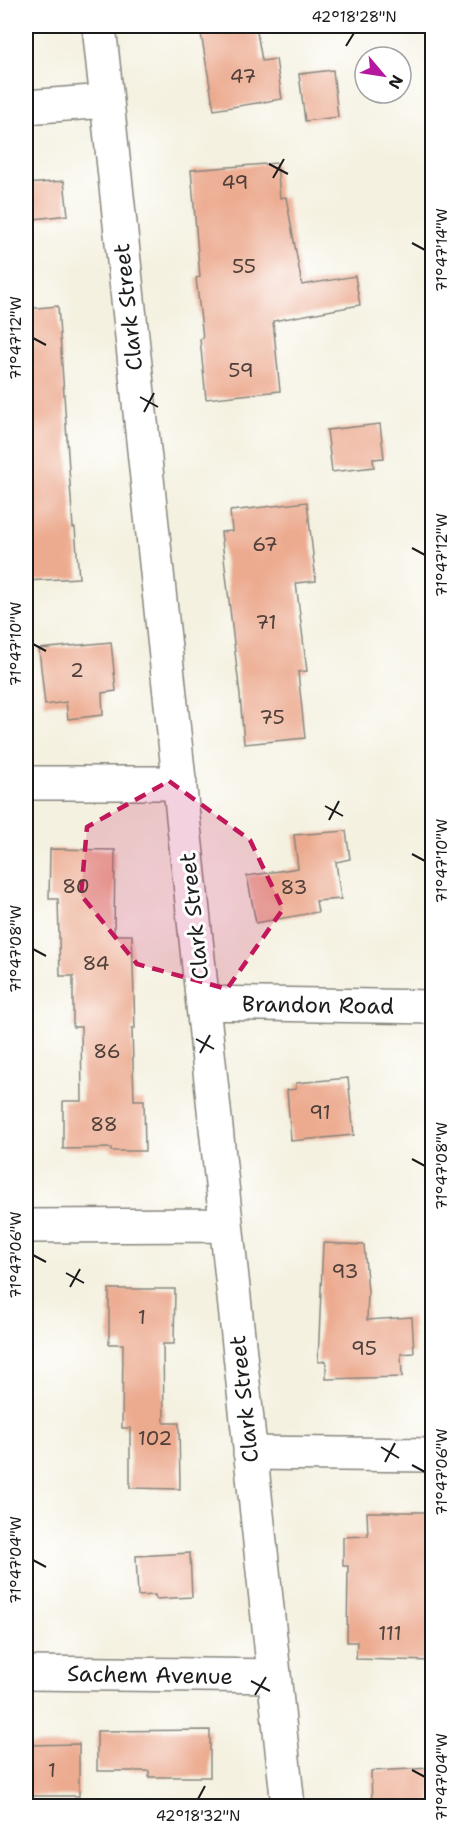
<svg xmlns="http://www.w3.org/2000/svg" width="458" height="1832" font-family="'Shantell Sans',sans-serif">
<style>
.building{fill:#ecaa8f}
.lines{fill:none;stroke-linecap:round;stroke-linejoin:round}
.minor-casing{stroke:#88867e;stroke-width:36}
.minor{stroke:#fff;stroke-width:33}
.marked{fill:#c2185b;fill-opacity:0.2;stroke:#c2185b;stroke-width:4.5;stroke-dasharray:12 8;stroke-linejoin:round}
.ticks{fill:none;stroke:#1c1c1c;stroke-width:2}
.labels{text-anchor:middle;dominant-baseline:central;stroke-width:6;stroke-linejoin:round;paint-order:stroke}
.number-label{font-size:20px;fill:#504039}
.street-label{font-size:22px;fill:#1c1c1c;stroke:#fff}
.neatline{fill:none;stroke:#1c1c1c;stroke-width:2}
.ticks-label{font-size:15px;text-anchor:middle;fill:#1c1c1c}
</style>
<rect width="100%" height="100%" fill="#fff"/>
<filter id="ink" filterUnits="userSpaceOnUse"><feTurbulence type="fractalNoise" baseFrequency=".0167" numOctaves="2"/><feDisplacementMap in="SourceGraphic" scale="12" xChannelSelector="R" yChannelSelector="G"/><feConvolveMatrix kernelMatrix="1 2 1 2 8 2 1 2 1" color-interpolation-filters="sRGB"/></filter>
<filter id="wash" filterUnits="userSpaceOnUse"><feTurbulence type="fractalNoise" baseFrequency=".008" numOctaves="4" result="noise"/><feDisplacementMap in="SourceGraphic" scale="24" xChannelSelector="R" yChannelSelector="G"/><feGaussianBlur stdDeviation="1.35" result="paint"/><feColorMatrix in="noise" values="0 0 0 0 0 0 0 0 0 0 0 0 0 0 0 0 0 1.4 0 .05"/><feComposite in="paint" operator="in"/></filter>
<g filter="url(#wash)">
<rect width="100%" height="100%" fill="#f4f1e0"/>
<g id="blocks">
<!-- building -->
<path class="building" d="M 256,26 L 262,61 L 276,59 L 282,99 L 214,110 L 201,33 Z
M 333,70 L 338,117 L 305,121 L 299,74 Z
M 277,163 L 280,198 L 286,197 L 302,285 L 355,276 L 360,305 L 273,321 L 280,391 L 206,399 L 200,339 L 203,338 L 196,278 L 200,277 L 191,170 Z
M 64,181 L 68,215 L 26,220 L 26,184 Z
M 58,306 L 73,528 L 75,528 L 79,578 L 26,581 L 26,309 Z
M 380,424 L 384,458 L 373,459 L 374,467 L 332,472 L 327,430 Z
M 307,502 L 316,581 L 296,583 L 307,671 L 298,672 L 305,738 L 244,744 L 240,695 L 221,532 L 232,531 L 230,511 Z
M 111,642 L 116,691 L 102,693 L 103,715 L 68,719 L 66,702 L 45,705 L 39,649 Z
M 346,831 L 350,859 L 336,862 L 341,899 L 316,901 L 318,912 L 256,923 L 247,876 L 298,868 L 294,835 Z
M 50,849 L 115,850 L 114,935 L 132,935 L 135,1028 L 132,1028 L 134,1100 L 144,1100 L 145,1151 L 111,1151 L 111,1148 L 63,1149 L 63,1101 L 82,1101 L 81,1027 L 73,1027 L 73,976 L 60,976 L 58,899 L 49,899 Z
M 348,1078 L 354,1135 L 291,1141 L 287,1090 L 296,1089 L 296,1083 Z
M 323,1243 L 364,1245 L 368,1292 L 367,1320 L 412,1317 L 414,1353 L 401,1354 L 402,1377 L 326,1379 L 326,1361 L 318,1362 Z
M 109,1289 L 175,1289 L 174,1344 L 163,1344 L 164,1423 L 179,1423 L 180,1489 L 130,1488 L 130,1428 L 122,1428 L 123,1344 L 109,1344 Z
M 367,1512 L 427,1512 L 427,1526 L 432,1526 L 432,1661 L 356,1659 L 357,1642 L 347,1642 L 348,1566 L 343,1566 L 343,1537 L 368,1536 Z
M 190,1553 L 192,1597 L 156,1599 L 155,1595 L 138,1596 L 136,1556 Z
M 210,1730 L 210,1777 L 149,1777 L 149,1771 L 97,1771 L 97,1731 Z
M 79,1744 L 79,1796 L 26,1796 L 26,1745 Z
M 432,1768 L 432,1806 L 372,1806 L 371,1771 Z"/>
</g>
</g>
<g filter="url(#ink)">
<use href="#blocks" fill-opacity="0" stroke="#88867e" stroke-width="1.5"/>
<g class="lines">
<defs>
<path id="minor" d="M 99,26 L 288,1806
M 26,107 L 106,101
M 26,783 L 180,783
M 203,1003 L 432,1007
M 26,1226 L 226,1225
M 250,1453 L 432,1455
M 26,1673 L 274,1676"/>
</defs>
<!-- minor casing -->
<use href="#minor" class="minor-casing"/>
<!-- minor -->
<use href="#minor" class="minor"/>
</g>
</g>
<!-- marked area -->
<path class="marked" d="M 169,781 L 250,840 L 283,909 L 227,989 L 137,964 L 81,895 L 87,827 Z"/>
<!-- ticks -->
<path class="ticks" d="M 346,46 L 354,33M 269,164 L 288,174M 273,178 L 284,159M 412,243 L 425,250M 33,338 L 46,345M 140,397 L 158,407M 144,412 L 154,393M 412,548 L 425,555M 33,644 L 46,651M 325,806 L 343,816M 329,820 L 339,801M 412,854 L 425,861M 33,949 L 46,956M 196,1039 L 214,1049M 200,1053 L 210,1035M 412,1159 L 425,1166M 33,1255 L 46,1262M 66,1273 L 84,1283M 70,1287 L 80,1269M 381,1447 L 399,1458M 385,1462 L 395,1443M 412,1465 L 425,1472M 33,1560 L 46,1567M 251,1681 L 270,1691M 255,1695 L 266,1677M 412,1770 L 425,1777M 198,1799 L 205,1786"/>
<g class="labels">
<!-- number labels -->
<g class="number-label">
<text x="243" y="76">47</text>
<text x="235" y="182">49</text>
<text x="244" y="266">55</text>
<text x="241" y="370">59</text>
<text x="265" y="544">67</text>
<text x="266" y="622">71</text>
<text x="77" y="670">2</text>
<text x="272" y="717">75</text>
<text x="76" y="886">80</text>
<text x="294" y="887">83</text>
<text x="96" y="963">84</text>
<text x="107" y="1051">86</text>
<text x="320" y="1112">91</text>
<text x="104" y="1124">88</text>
<text x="345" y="1271">93</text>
<text x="142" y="1317">1</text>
<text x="364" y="1348">95</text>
<text x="155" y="1438">102</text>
<text x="390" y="1633">111</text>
<text x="52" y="1770">1</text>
</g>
<!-- street labels -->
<g class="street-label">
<text transform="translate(128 307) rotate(-96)">Clark Street</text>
<text transform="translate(194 916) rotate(-96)">Clark Street</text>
<text transform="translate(318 1005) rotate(1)">Brandon Road</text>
<text transform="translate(244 1399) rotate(-96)">Clark Street</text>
<text transform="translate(150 1675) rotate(1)">Sachem Avenue</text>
</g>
</g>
<!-- margin -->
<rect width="458" height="1832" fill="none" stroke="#fff" stroke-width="66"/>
<!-- north arrow -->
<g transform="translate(383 75) rotate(119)"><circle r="28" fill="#ffffff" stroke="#a4a4a4" stroke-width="1.5"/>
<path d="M0-4.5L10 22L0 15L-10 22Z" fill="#b5179e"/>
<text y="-9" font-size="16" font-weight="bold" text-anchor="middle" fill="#1c1c1c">N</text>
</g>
<rect x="33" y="33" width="392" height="1766" class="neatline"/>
<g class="ticks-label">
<text x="354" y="22">42°18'28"N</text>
<text transform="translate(442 250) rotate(-90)" y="5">71°47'14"W</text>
<text transform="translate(16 338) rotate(-90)" y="5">71°47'12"W</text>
<text transform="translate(442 555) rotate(-90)" y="5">71°47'12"W</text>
<text transform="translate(16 644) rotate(-90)" y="5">71°47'10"W</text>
<text transform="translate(442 861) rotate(-90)" y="5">71°47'10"W</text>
<text transform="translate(16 949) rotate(-90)" y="5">71°47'08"W</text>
<text transform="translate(442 1166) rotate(-90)" y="5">71°47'08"W</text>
<text transform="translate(16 1255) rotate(-90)" y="5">71°47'06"W</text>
<text transform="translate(442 1472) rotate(-90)" y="5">71°47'06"W</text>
<text transform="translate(16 1560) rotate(-90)" y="5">71°47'04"W</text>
<text transform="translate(442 1777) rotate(-90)" y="5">71°47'04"W</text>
<text x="198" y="1821">42°18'32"N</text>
</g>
</svg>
